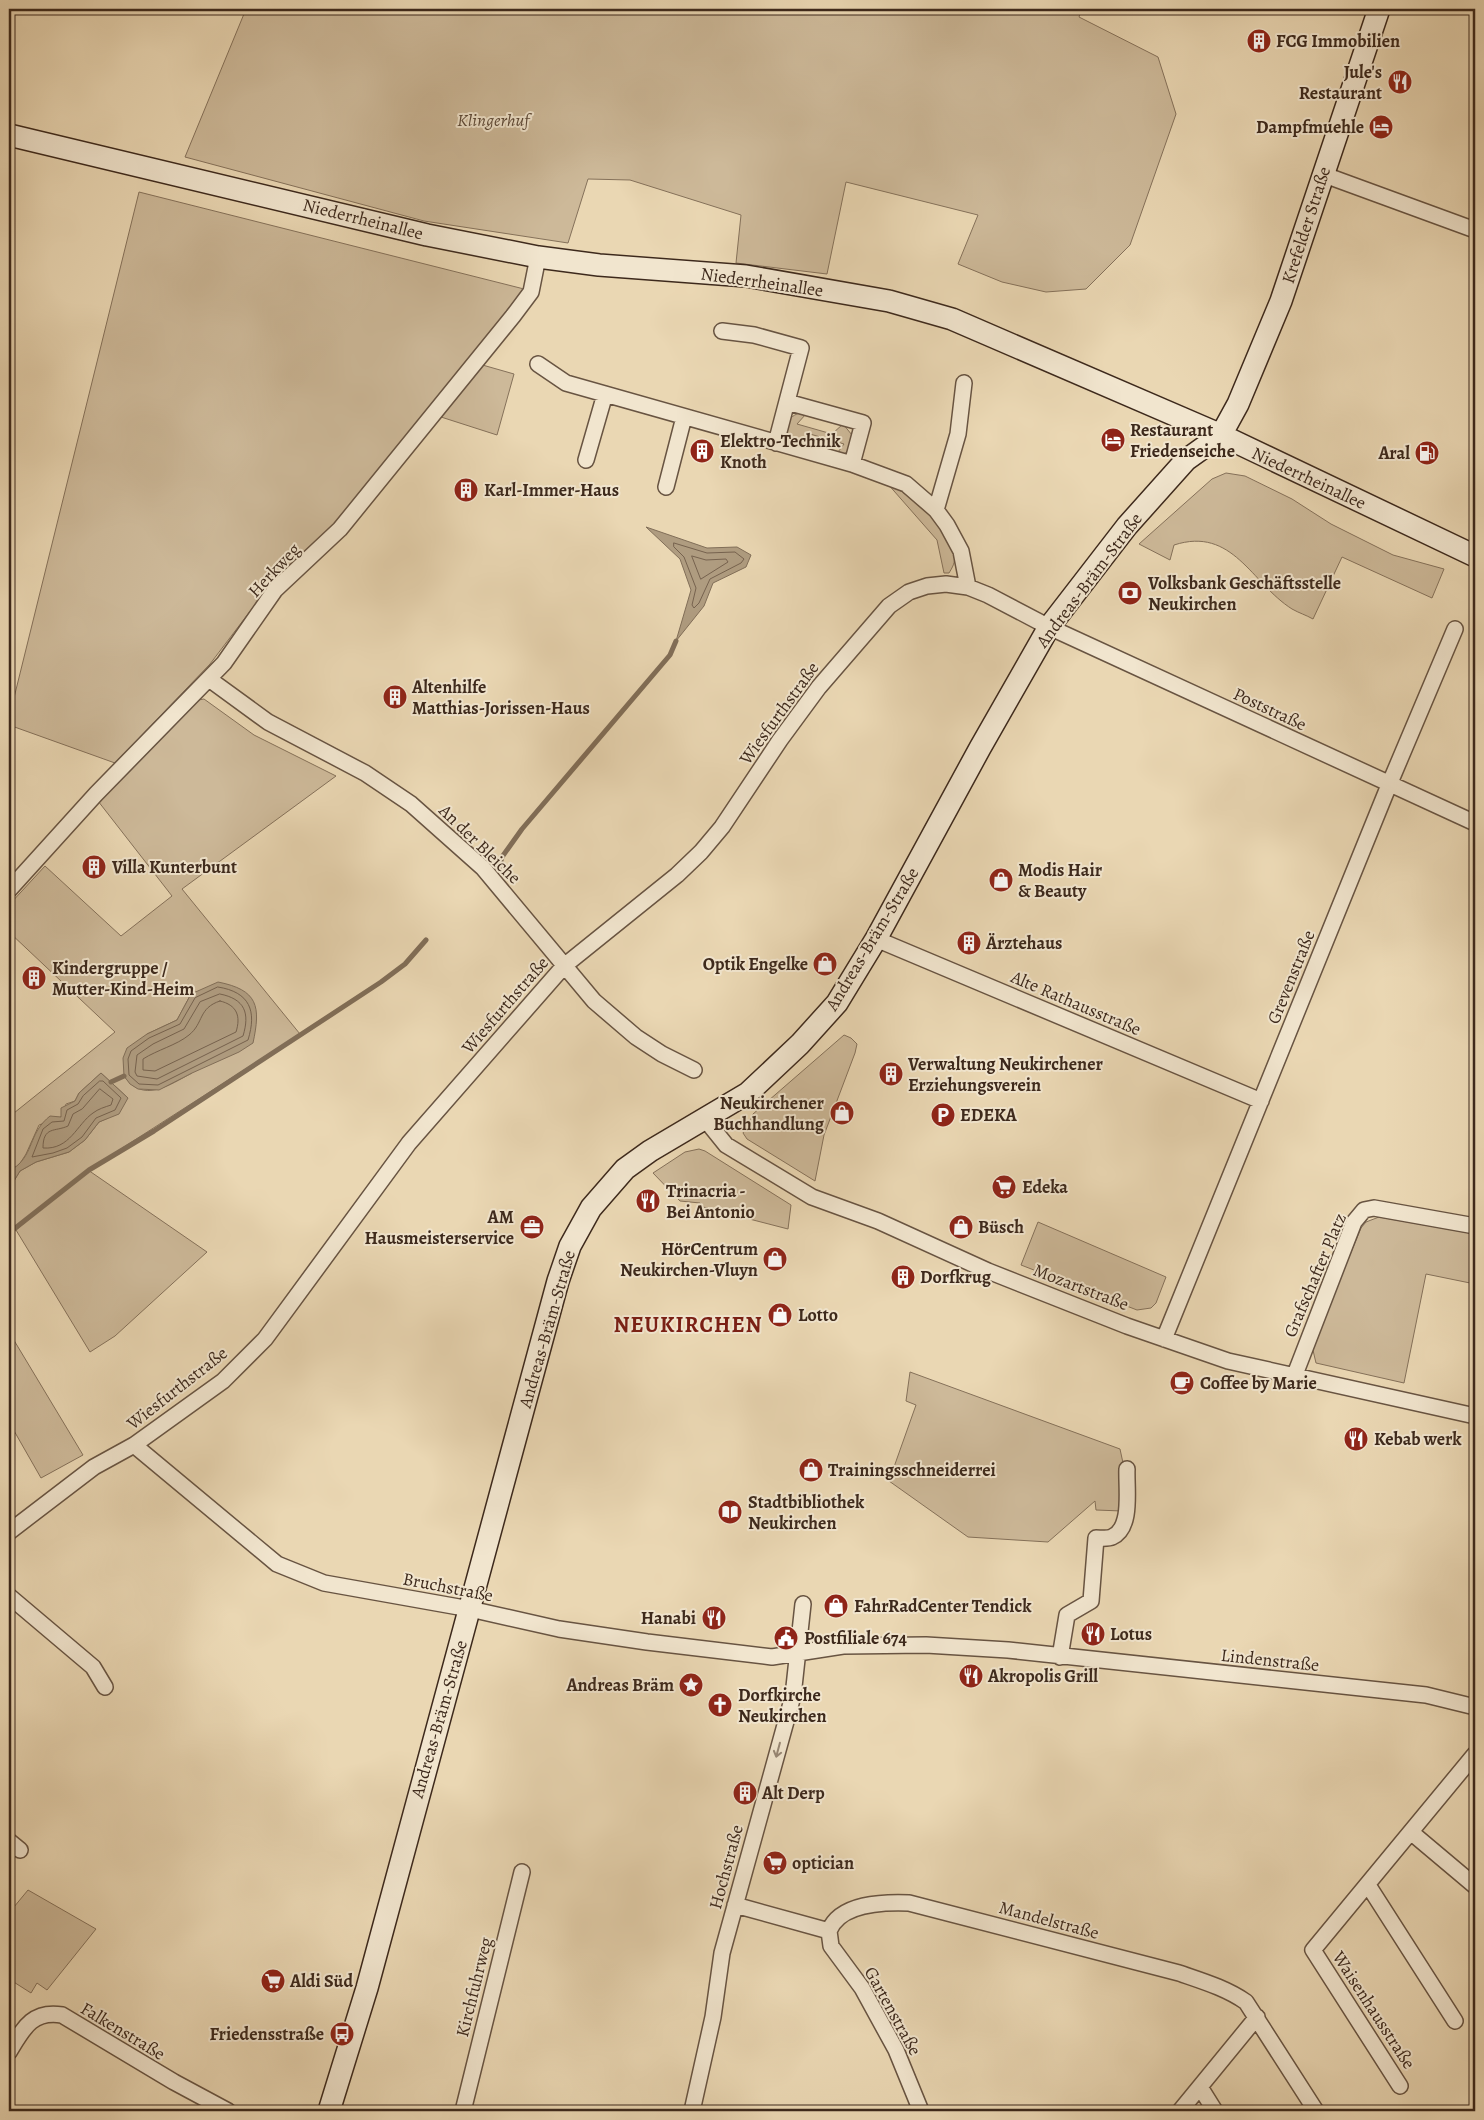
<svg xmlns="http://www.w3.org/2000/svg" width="1484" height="2120" font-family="Alegreya,serif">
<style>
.green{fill:#cdb999;stroke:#85715a;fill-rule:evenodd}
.water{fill:#af9c80;stroke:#816e58}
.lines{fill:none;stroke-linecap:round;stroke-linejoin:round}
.shore{stroke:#76624e;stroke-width:1}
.stream{stroke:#816e58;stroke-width:5}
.street-casing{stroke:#685442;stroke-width:18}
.secondary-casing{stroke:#3d291c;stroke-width:24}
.street{stroke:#f1e5ce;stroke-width:15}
.secondary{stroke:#f1e5ce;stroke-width:21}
.oneway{stroke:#978775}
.labels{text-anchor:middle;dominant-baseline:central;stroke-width:4;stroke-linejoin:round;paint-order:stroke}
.poi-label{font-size:18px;font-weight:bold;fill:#3d291c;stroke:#f1e5ce;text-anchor:start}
.park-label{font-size:18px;font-style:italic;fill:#5a4635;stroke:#f1e5ce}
.street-label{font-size:18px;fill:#3d291c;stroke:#f1e5ce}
.district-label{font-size:22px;font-weight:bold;letter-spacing:1px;fill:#7a1f14;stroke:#f1e5ce}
</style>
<rect width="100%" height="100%" fill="#ead7b3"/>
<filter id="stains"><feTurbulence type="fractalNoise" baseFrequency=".004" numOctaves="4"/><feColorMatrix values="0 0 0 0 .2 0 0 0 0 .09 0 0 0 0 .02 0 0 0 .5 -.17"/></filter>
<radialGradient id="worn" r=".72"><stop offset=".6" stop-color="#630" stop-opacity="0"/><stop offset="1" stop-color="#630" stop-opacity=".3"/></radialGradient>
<!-- green -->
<path class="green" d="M 246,9 L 1082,9 L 1079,17 L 1158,57 L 1176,114 L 1130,245 L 1086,289 L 1046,292 L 1002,282 L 958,264 L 978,215 L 846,182 L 827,274 L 736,263 L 741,215 L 630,180 L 588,179 L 568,243 L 424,221 L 185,157 Z
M 139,192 L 528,290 L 336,526 L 270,585 L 210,664 L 115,763 L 9,725 L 9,718 Z
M 479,364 L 514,374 L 497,435 L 441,417 Z
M 800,413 L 806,414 L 797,424 L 832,434 L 843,424 L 852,435 L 849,450 L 842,456 L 835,456 L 844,444 L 810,434 L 796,445 C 781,435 784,417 800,413 Z
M 1226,473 L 1245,476 L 1292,499 L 1331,524 L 1393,555 L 1444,569 L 1432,598 L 1342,557 L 1313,619 C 1306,615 1299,613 1292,609 C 1251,583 1233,526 1174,545 L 1170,560 L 1139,544 L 1212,479 Z
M 887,483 C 912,495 948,527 954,555 C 956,562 952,568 949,573 L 944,573 L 937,540 Z
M 204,699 L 254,735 L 336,776 L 182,889 L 300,1034 L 88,1170 L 207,1252 L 115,1336 L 90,1352 L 16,1230 L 72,1183 L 9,1231 L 9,1189 L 20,1171 L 36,1162 L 69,1152 L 85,1140 L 99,1122 L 108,1118 L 128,1098 L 101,1073 L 79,1093 L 75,1101 L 66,1104 L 61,1117 L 39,1125 L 26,1154 L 19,1165 L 9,1171 L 9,1117 L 115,1032 L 9,932 L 9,905 L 45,866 L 121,936 L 172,896 L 98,801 L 198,700 ZM 191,994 L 192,1073 C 169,1085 143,1104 124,1076 L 147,1034 L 177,1020 Z
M 844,1035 L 851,1038 L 857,1044 L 855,1053 L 824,1135 L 815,1181 L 747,1139 L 743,1133 L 753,1114 Z
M 699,1149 L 705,1151 L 791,1205 L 788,1229 L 703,1207 L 700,1203 L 680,1201 L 653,1173 L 685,1152 Z
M 1379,1217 L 1475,1234 L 1475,1284 L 1426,1274 L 1404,1383 L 1316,1363 L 1312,1346 L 1361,1228 L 1366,1222 Z
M 1038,1222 L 1166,1277 L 1156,1303 L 1151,1308 L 1137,1310 L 1021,1265 Z
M 9,1332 L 83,1455 L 41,1478 L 9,1422 Z
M 910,1372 L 1120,1449 L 1123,1463 L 1122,1511 L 1096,1510 L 1095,1501 L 1048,1542 L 968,1537 L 889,1481 L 916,1405 L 906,1401 Z
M 28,1890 L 96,1929 L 47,1990 L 37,1983 L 31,1993 L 9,1979 L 9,1913 Z"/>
<!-- water -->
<path class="water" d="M 646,527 L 707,548 L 737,547 L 751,555 L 746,567 L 713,583 L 704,606 L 676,641 L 691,590 L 680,559 Z
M 218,982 C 258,990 261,1006 253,1043 L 239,1052 L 192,1073 L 159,1090 L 138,1089 L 130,1084 L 124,1076 L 123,1058 L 127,1048 L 147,1034 L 177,1020 L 191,994 Z
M 101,1073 L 128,1098 L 119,1114 L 99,1122 L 85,1140 L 69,1152 L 36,1162 L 20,1171 L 9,1189 L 9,1171 C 12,1169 16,1167 19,1164 C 34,1149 30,1132 50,1116 L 61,1117 L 61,1108 L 75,1101 L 79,1093 Z"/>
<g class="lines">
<!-- shore -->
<path class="shore" d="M 674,543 L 707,553 L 735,552 L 744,559 L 741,563 L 710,579 L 699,603 L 694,608 L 692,605 L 696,588 L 684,557 L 674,547 Z
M 692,556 L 706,560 L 726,559 L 728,562 L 701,579 Z
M 218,987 C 250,992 257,1011 248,1040 L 158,1085 L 139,1084 L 129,1075 L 128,1059 L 131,1051 L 149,1038 L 180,1024 L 195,998 Z
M 220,994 C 245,999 250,1013 243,1036 L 157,1079 L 137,1076 L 135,1072 L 137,1055 L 153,1044 L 184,1029 L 200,1002 Z
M 220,1001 C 237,1005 241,1016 236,1032 L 155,1071 L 143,1070 L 143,1059 C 157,1050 177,1045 189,1035 C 204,1023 198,1008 220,1001 Z
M 100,1081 L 103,1081 L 121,1098 L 115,1110 L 96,1118 L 82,1137 L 67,1148 L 53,1153 L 32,1157 L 43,1129 L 52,1122 L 64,1121 L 67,1110 L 78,1104 L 83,1096 Z
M 100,1089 L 113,1099 L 111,1105 C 105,1107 98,1109 93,1113 C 77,1124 70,1150 43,1148 C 43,1126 55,1132 68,1126 L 73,1114 L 82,1109 Z"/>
<!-- stream -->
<path class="stream" d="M 499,869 L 502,857 L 522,829 L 670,655 L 676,641
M 111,1082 L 124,1076
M 9,1233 L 89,1170 L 154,1131 L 381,982 L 405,964 L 426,940"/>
<defs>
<path id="street" d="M 1322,174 L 1475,230
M 722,331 L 754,335 L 801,348 L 776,443
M 538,364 L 566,383 L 852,464 L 906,484 L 936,510 L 947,525 L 961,551 L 968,587
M 787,402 L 863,423 L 852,464
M 586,460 L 605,394
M 666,487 L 684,417
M 936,510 L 958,434 L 964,383
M 209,679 L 268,722 L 365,773 L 411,804 L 483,868 L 594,1001 L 636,1037 L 662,1054 L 694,1070
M 9,890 L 96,794 L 224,663 L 275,590 L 340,529 L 513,316 L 531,292 L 538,257
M 876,939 L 1261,1101
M 705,1119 L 726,1145 L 812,1197 L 878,1221 L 988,1271 L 1127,1326 L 1228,1361 L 1475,1416
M 1164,1339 L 1389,785 L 1455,629
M 1294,1377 L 1354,1222 L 1364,1210 L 1374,1208 L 1475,1226
M 134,1445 L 277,1564 L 324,1583 L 470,1609 L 559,1629 L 647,1642 L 772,1657 L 843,1646 L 926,1645 L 1008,1650 L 1426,1695 L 1475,1707
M 9,1532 L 94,1467 L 134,1445 L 223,1381 L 265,1339 L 409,1143 L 564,966 L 677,875 L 701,852 L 722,827 L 780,740 L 819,687 L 889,606 L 909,592 L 927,586 L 946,584 L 968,587 L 988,595 L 1049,627 L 1475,823
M 9,1596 L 93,1667 L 105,1687
M 1060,1657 L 1067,1615 L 1091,1601 L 1096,1538 C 1101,1538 1108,1539 1112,1537 C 1133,1528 1126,1488 1127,1469
M 1412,1833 L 1475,1886
M 9,1841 L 20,1850
M 1368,1885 L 1455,2021
M 735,1905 L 829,1931
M 829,1931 C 840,1903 883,1902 909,1903 L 1179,1973 C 1202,1981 1226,1988 1246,2002 L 1316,2111
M 829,1931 L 831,1946 L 862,1988 L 896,2050 L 921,2111
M 9,2052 C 23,2029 32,2010 62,2015 L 174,2082 L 228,2111
M 1400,2086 L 1313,1950 L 1475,1754
M 1200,2087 L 1215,2111
M 463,2111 L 522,1872
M 692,2111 L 713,2017 L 722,1953 L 793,1696 L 803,1604
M 1180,2111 L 1257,2017"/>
<path id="secondary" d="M 9,135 L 427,235 L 538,257 L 599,265 L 746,276 L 889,301 L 952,319 L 1221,435 L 1475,556
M 329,2111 L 367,1988 L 512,1451 L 558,1281 L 570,1246 L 591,1208 L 625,1169 L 650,1151 L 748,1093 L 800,1044 L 837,1003 L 876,939 L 980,748 L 1049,627 L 1127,526 L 1186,460 L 1221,435 L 1238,404 L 1281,301 L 1379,9"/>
</defs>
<!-- street casing -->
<use href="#street" class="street-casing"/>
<!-- secondary casing -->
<use href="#secondary" class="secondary-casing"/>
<!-- street -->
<use href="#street" class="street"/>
<!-- secondary -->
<use href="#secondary" class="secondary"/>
</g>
<!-- one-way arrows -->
<defs><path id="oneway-shaft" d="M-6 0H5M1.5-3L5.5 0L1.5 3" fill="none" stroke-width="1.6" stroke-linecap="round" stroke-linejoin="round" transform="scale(1.25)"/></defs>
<use class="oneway" href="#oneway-shaft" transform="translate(778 1750) rotate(105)"/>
<!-- icons -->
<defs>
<symbol id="building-disc" viewBox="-11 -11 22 22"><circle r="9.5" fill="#8f2418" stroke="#f1e5ce"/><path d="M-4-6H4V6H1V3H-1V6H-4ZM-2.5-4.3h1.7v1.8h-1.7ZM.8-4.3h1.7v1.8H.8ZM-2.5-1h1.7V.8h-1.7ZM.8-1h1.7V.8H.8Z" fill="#fff"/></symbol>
<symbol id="restaurant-disc" viewBox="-11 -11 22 22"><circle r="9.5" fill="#8f2418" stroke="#f1e5ce"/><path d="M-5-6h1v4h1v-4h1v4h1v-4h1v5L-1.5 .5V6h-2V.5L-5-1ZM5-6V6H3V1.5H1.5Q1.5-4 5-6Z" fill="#fff"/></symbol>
<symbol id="hotel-disc" viewBox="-11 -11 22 22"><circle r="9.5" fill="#8f2418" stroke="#f1e5ce"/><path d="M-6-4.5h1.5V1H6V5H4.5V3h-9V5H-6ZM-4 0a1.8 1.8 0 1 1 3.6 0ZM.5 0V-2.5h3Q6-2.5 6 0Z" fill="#fff"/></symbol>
<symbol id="fuel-disc" viewBox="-11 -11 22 22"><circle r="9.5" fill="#8f2418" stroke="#f1e5ce"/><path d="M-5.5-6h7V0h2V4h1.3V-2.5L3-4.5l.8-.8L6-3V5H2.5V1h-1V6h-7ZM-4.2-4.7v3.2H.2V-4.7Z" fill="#fff"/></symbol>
<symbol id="bank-disc" viewBox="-11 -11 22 22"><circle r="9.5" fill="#8f2418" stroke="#f1e5ce"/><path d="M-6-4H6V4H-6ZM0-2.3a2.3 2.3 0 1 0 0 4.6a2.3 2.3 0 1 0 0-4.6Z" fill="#fff"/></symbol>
<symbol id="shop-disc" viewBox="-11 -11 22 22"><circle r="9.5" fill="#8f2418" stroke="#f1e5ce"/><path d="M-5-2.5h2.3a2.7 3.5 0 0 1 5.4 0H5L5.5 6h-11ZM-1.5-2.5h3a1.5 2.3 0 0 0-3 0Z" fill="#fff"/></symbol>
<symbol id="parking-disc" viewBox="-11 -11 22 22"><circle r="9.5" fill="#8f2418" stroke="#f1e5ce"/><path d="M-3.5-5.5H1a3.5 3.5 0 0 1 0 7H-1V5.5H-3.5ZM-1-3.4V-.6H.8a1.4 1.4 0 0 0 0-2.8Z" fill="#fff"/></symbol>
<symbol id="supermarket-disc" viewBox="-11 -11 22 22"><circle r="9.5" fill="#8f2418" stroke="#f1e5ce"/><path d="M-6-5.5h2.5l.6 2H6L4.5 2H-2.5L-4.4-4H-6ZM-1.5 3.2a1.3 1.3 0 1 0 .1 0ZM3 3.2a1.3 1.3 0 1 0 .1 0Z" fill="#fff"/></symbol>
<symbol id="office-disc" viewBox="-11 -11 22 22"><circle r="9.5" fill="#8f2418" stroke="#f1e5ce"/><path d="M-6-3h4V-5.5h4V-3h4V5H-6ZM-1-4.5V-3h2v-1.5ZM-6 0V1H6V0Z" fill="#fff"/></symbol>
<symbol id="cafe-disc" viewBox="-11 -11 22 22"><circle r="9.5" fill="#8f2418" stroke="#f1e5ce"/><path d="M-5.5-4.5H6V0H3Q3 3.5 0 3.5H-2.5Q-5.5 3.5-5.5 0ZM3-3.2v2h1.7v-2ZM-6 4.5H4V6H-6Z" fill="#fff"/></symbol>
<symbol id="library-disc" viewBox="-11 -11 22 22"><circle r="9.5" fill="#8f2418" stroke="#f1e5ce"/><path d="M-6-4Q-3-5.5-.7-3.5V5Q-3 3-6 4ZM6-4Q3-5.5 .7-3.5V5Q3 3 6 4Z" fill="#fff"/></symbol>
<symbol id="civic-disc" viewBox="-11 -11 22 22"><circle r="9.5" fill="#8f2418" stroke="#f1e5ce"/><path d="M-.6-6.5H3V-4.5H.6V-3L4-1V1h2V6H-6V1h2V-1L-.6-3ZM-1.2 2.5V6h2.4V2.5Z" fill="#fff"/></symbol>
<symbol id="sight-disc" viewBox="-11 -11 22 22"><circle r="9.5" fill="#8f2418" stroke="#f1e5ce"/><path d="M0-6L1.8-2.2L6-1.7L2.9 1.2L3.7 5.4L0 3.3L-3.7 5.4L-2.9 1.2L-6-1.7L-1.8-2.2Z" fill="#fff"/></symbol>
<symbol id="church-disc" viewBox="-11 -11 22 22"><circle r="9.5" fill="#8f2418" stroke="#f1e5ce"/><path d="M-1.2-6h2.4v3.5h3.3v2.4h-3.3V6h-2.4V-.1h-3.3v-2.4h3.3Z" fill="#fff"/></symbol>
<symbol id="bus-disc" viewBox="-11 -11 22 22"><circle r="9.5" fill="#8f2418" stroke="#f1e5ce"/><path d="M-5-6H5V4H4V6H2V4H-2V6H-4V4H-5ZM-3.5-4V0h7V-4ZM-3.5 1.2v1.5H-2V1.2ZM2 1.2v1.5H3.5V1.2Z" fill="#fff"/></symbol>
</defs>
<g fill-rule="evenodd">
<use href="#building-disc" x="1245" y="27" width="28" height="28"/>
<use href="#restaurant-disc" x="1386" y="68" width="28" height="28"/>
<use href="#hotel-disc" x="1367" y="113" width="28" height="28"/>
<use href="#hotel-disc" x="1099" y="426" width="28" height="28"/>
<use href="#building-disc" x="688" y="437" width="28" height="28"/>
<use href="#fuel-disc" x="1413" y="439" width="28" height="28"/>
<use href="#building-disc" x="452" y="476" width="28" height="28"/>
<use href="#bank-disc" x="1116" y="579" width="28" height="28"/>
<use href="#building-disc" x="381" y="683" width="28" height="28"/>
<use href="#building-disc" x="80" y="853" width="28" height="28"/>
<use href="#shop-disc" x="987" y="866" width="28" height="28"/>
<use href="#building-disc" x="955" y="929" width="28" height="28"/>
<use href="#shop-disc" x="811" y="950" width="28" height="28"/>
<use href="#building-disc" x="20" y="964" width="28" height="28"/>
<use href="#building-disc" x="877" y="1060" width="28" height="28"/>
<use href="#shop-disc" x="828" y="1099" width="28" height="28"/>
<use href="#parking-disc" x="929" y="1101" width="28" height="28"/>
<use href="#supermarket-disc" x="990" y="1173" width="28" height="28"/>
<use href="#restaurant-disc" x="634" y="1187" width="28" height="28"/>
<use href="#office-disc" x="518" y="1213" width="28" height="28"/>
<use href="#shop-disc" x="947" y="1213" width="28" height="28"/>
<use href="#shop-disc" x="761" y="1245" width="28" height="28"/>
<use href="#building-disc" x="889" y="1263" width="28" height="28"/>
<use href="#shop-disc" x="766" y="1301" width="28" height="28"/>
<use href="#cafe-disc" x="1168" y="1369" width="28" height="28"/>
<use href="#restaurant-disc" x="1342" y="1425" width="28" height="28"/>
<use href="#shop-disc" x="797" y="1456" width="28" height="28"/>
<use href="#library-disc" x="716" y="1498" width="28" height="28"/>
<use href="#shop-disc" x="822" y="1592" width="28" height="28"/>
<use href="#restaurant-disc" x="700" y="1604" width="28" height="28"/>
<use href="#restaurant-disc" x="1079" y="1620" width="28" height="28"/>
<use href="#civic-disc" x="772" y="1624" width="28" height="28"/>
<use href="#restaurant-disc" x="957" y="1662" width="28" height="28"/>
<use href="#sight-disc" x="677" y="1671" width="28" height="28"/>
<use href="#church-disc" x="706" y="1691" width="28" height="28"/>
<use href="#building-disc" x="731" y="1779" width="28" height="28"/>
<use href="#supermarket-disc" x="761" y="1849" width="28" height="28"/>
<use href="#supermarket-disc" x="259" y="1967" width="28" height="28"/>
<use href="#bus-disc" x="328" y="2020" width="28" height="28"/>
</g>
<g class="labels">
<!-- poi labels -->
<g class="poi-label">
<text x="1276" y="41">FCG Immobilien</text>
<text x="1382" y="72" text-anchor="end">Jule's<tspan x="1382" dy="21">Restaurant</tspan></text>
<text x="1364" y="127" text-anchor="end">Dampfmuehle</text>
<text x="1130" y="430">Restaurant<tspan x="1130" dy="21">Friedenseiche</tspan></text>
<text x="720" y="441">Elektro-Technik<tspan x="720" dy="21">Knoth</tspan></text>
<text x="1410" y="453" text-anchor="end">Aral</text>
<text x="484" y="490">Karl-Immer-Haus</text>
<text x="1148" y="583">Volksbank Geschäftsstelle<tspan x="1148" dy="21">Neukirchen</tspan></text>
<text x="412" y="687">Altenhilfe<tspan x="412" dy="21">Matthias-Jorissen-Haus</tspan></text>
<text x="112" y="867">Villa Kunterbunt</text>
<text x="1018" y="870">Modis Hair<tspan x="1018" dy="21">&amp; Beauty</tspan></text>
<text x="986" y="943">Ärztehaus</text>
<text x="808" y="964" text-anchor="end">Optik Engelke</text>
<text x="52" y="968">Kindergruppe /<tspan x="52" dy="21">Mutter-Kind-Heim</tspan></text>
<text x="908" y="1064">Verwaltung Neukirchener<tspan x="908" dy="21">Erziehungsverein</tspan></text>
<text x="824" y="1103" text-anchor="end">Neukirchener<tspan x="824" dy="21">Buchhandlung</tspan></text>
<text x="960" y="1115">EDEKA</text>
<text x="1022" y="1187">Edeka</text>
<text x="666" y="1191">Trinacria -<tspan x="666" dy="21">Bei Antonio</tspan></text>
<text x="514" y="1217" text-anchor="end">AM<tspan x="514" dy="21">Hausmeisterservice</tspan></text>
<text x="978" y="1227">Büsch</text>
<text x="758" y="1249" text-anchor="end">HörCentrum<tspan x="758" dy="21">Neukirchen-Vluyn</tspan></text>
<text x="920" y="1277">Dorfkrug</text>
<text x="798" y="1315">Lotto</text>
<text x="1200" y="1383">Coffee by Marie</text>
<text x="1374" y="1439">Kebab werk</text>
<text x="828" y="1470">Trainingsschneiderrei</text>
<text x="748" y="1502">Stadtbibliothek<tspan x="748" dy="21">Neukirchen</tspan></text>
<text x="854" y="1606">FahrRadCenter Tendick</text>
<text x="696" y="1618" text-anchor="end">Hanabi</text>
<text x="1110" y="1634">Lotus</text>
<text x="804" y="1638">Postfiliale 674</text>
<text x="988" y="1676">Akropolis Grill</text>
<text x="674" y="1685" text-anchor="end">Andreas Bräm</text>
<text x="738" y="1695">Dorfkirche<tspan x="738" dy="21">Neukirchen</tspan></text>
<text x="762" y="1793">Alt Derp</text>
<text x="792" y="1863">optician</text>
<text x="290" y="1981">Aldi Süd</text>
<text x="324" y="2034" text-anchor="end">Friedensstraße</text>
</g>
<!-- park labels -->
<g class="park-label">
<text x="493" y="120">Klingerhuf</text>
</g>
<!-- street labels -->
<g class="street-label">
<text transform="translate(363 219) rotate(14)">Niederrheinallee</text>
<text transform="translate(1306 225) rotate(-72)">Krefelder Straße</text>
<text transform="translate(762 282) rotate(8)">Niederrheinallee</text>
<text transform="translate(1309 478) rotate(25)">Niederrheinallee</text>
<text transform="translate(274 570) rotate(-47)">Herkweg</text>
<text transform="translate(1089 580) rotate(-53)">Andreas-Bräm-Straße</text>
<text transform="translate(1270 709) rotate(25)">Poststraße</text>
<text transform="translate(779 713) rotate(-54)">Wiesfurthstraße</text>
<text transform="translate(480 844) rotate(44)">An der Bleiche</text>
<text transform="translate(872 939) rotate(-59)">Andreas-Bräm-Straße</text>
<text transform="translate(1291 977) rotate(-68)">Grevenstraße</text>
<text transform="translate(1076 1003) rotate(23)">Alte Rathausstraße</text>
<text transform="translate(505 1005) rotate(-49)">Wiesfurthstraße</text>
<text transform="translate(1315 1275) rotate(-67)">Grafschafter Platz</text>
<text transform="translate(1081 1287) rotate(21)">Mozartstraße</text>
<text transform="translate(547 1329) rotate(-74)">Andreas-Bräm-Straße</text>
<text transform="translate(177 1388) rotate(-38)">Wiesfurthstraße</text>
<text transform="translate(448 1587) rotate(11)">Bruchstraße</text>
<text transform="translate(1270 1660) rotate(6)">Lindenstraße</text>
<text transform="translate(439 1719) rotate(-74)">Andreas-Bräm-Straße</text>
<text transform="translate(726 1867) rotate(-75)">Hochstraße</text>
<text transform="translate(1049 1920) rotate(15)">Mandelstraße</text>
<text transform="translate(474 1987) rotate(-76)">Kirchfuhrweg</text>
<text transform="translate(1374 2010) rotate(57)">Waisenhausstraße</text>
<text transform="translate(893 2011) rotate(61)">Gartenstraße</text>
<text transform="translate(123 2031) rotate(31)">Falkenstraße</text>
</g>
<!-- district labels -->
<g class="district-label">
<text x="688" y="1325">NEUKIRCHEN</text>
</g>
</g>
<!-- margin -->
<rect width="1484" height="2120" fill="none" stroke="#ead7b3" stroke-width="30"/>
<rect x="10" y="10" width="1464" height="2100" fill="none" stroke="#3d291c" stroke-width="2.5"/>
<rect x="15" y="15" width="1454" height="2090" fill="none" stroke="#3d291c"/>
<rect width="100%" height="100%" filter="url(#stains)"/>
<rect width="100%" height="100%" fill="url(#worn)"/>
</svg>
